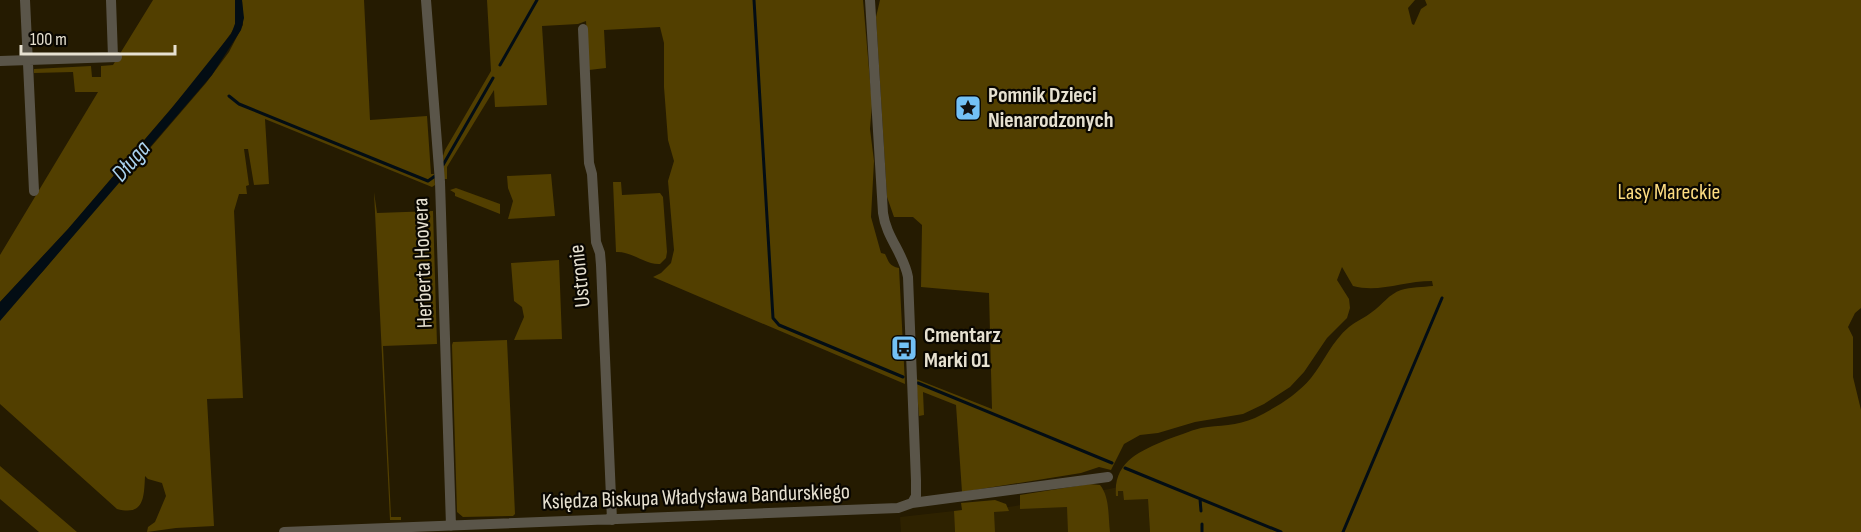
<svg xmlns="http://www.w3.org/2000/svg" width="1861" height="532" font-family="'Sofia Sans Condensed',sans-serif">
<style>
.built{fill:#2e2200}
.green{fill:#523f00}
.water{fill:#030d14}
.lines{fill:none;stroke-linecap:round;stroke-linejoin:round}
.stream{stroke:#030d14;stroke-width:3}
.minor{stroke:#5a5549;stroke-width:10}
.labels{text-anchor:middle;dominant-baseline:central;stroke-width:4.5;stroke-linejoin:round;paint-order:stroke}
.poi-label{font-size:22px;font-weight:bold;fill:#e7e1d1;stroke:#0a0701;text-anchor:start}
.park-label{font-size:22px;fill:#fddc80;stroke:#0a0701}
.street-label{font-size:22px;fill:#e7e1d1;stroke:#0a0701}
.water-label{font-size:24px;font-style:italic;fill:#aad2ef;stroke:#0a0701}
</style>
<rect width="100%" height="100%" fill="#251b01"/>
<!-- built -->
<path class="built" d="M 1147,481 L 1150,532 L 991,532 L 990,510 L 1071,497 Z
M 954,511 L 955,532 L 901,532 L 900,517 Z"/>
<!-- green -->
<path class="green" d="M 153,0 L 235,0 L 236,18 L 234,29 L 205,69 L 68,229 L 0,302 L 0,255 L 98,92 L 75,92 L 73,72 L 34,73 L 34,69 L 91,66 L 92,77 L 101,77 L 101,66 L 113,65 Z
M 242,0 L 364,0 L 370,120 L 427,116 L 431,174 L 434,174 L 435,185 L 432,187 L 265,119 L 269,184 L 254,185 L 248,149 L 244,149 L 249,185 L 246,186 L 247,194 L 239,194 L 234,211 L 243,398 L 207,399 L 214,526 L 176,528 L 147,532 L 148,527 L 155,522 L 166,496 L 162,483 L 148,479 L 145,476 C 144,498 144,516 117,509 L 0,404 L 0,316 L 44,270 L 120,178 L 126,176 L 206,83 L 229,52 L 243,25 Z
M 487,0 L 863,0 L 872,104 L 870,129 L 874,161 L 871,217 L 881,253 L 885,254 C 889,262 889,266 899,268 L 905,384 L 653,277 L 661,273 L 671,263 L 674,250 L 668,181 L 674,161 L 668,140 L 664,87 L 664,43 L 660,27 L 604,30 L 606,68 L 589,70 L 586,21 L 578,24 L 542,26 L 547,105 L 495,107 L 494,90 L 447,167 L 447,179 L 444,179 L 443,156 L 445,150 L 491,71 Z
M 880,0 L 1415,0 L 1408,8 L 1412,24 L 1414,25 L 1421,9 L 1427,5 L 1425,0 L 1419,0 L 1861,0 L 1861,308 L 1855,313 L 1848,327 L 1853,337 L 1853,377 L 1861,410 L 1861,532 L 1150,532 L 1148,499 L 1124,500 L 1123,491 L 1118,491 L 1118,496 L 1116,496 C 1113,462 1140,451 1166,440 C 1178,436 1189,431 1201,428 C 1219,425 1237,426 1255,418 C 1275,408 1296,396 1311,378 C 1324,362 1332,341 1349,327 C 1356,321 1365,318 1372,312 C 1382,305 1389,294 1401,290 C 1411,287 1423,287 1433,286 L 1432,281 C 1404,281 1379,293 1353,286 L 1342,267 L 1337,280 L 1349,299 L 1350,308 L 1347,318 L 1327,338 L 1304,372 L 1290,387 L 1264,404 L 1243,414 L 1195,422 L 1158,433 L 1140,435 L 1124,444 L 1111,470 L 1099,467 L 1081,473 L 962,492 L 956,405 L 923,392 L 924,415 L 919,416 L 916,379 L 992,409 L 989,293 L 921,287 L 922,225 L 913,217 L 894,217 L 887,197 L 876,17 Z
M 551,174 L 555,216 L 508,219 L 513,201 L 508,188 L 507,176 Z
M 613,182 L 621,182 L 622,195 L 660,193 L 663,197 L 667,252 L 666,258 L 660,264 C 645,265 632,251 616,252 Z
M 456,188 L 500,204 L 500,214 L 455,196 L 455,193 L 450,190 Z
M 374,192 L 377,213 L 433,211 L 437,344 L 383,346 L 391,517 L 401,517 L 401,520 L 390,520 Z
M 559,260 L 562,339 L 514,340 L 524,317 L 522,307 L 514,301 L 511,263 Z
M 507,340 L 515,514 L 513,516 L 463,517 L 457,512 L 452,345 L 453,342 Z
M 0,466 L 77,532 L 39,532 L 0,499 Z
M 1089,484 L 1100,485 C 1110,497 1108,517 1110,532 L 1068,532 L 1067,507 L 1020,509 L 1020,495 Z
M 995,500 L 1006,504 L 1009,511 L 994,512 L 995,532 L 955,532 L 954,511 L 962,510 L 961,503 Z"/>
<!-- water -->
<path class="water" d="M 235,0 L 242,0 L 244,18 L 241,30 L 212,75 L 0,321 L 0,302 L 68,229 L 171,109 L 231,34 L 235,24 Z"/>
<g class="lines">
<!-- stream -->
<path class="stream" d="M 754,0 L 773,318 L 779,325 L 903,377
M 500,65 L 537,0
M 229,96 L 239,104 L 428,181 L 435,176
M 443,165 L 493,78
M 918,383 L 1112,463
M 1125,468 L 1281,532
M 1200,499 L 1201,511
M 1202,524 L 1202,532
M 1343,532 L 1442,298"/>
<!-- minor -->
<path class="minor" d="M 25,0 L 34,191
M 111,0 L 113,57
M 426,0 L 440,182 L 451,526
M 870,0 L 883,213 C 886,237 904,254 908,277 L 916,481 L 916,496 L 912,503
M 583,29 L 589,163 L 592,174 L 596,242 L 600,253 L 601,265 L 612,520
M 0,61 L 117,57
M 284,532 L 898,508 L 912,503 L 1108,477"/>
</g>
<!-- icons -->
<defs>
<symbol id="sight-square" viewBox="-11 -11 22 22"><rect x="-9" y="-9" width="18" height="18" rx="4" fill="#73c1f5" stroke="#0a0701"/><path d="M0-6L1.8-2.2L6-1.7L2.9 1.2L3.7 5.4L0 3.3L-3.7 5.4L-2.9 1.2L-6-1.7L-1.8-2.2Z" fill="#111"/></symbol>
<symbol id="bus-square" viewBox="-11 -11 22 22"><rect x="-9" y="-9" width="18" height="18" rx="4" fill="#73c1f5" stroke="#0a0701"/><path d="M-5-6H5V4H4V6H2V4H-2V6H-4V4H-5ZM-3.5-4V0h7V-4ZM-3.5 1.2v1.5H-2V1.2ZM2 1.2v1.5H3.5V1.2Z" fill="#111"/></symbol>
</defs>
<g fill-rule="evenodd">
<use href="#sight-square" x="953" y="93" width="30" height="30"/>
<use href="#bus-square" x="889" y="333" width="30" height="30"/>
</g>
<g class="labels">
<!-- poi labels -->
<g class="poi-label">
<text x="988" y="95">Pomnik Dzieci<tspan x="988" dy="25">Nienarodzonych</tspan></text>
<text x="924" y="335">Cmentarz<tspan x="924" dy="25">Marki 01</tspan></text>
</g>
<!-- park labels -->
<g class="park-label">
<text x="1669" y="192">Lasy Mareckie</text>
</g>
<!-- street labels -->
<g class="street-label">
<text transform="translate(423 263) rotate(-92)">Herberta Hoovera</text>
<text transform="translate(580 276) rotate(-96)">Ustronie</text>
<text transform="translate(696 497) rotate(-2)">Księdza Biskupa Władysława Bandurskiego</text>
</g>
<!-- water labels -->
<g class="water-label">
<text transform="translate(131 161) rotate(-49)">Długa</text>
</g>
</g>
<!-- scale -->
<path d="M21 45v9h154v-9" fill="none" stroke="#e7e1d1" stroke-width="3"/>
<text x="30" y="45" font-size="18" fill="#e7e1d1" stroke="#0a0701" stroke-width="4.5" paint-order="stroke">100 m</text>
</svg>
